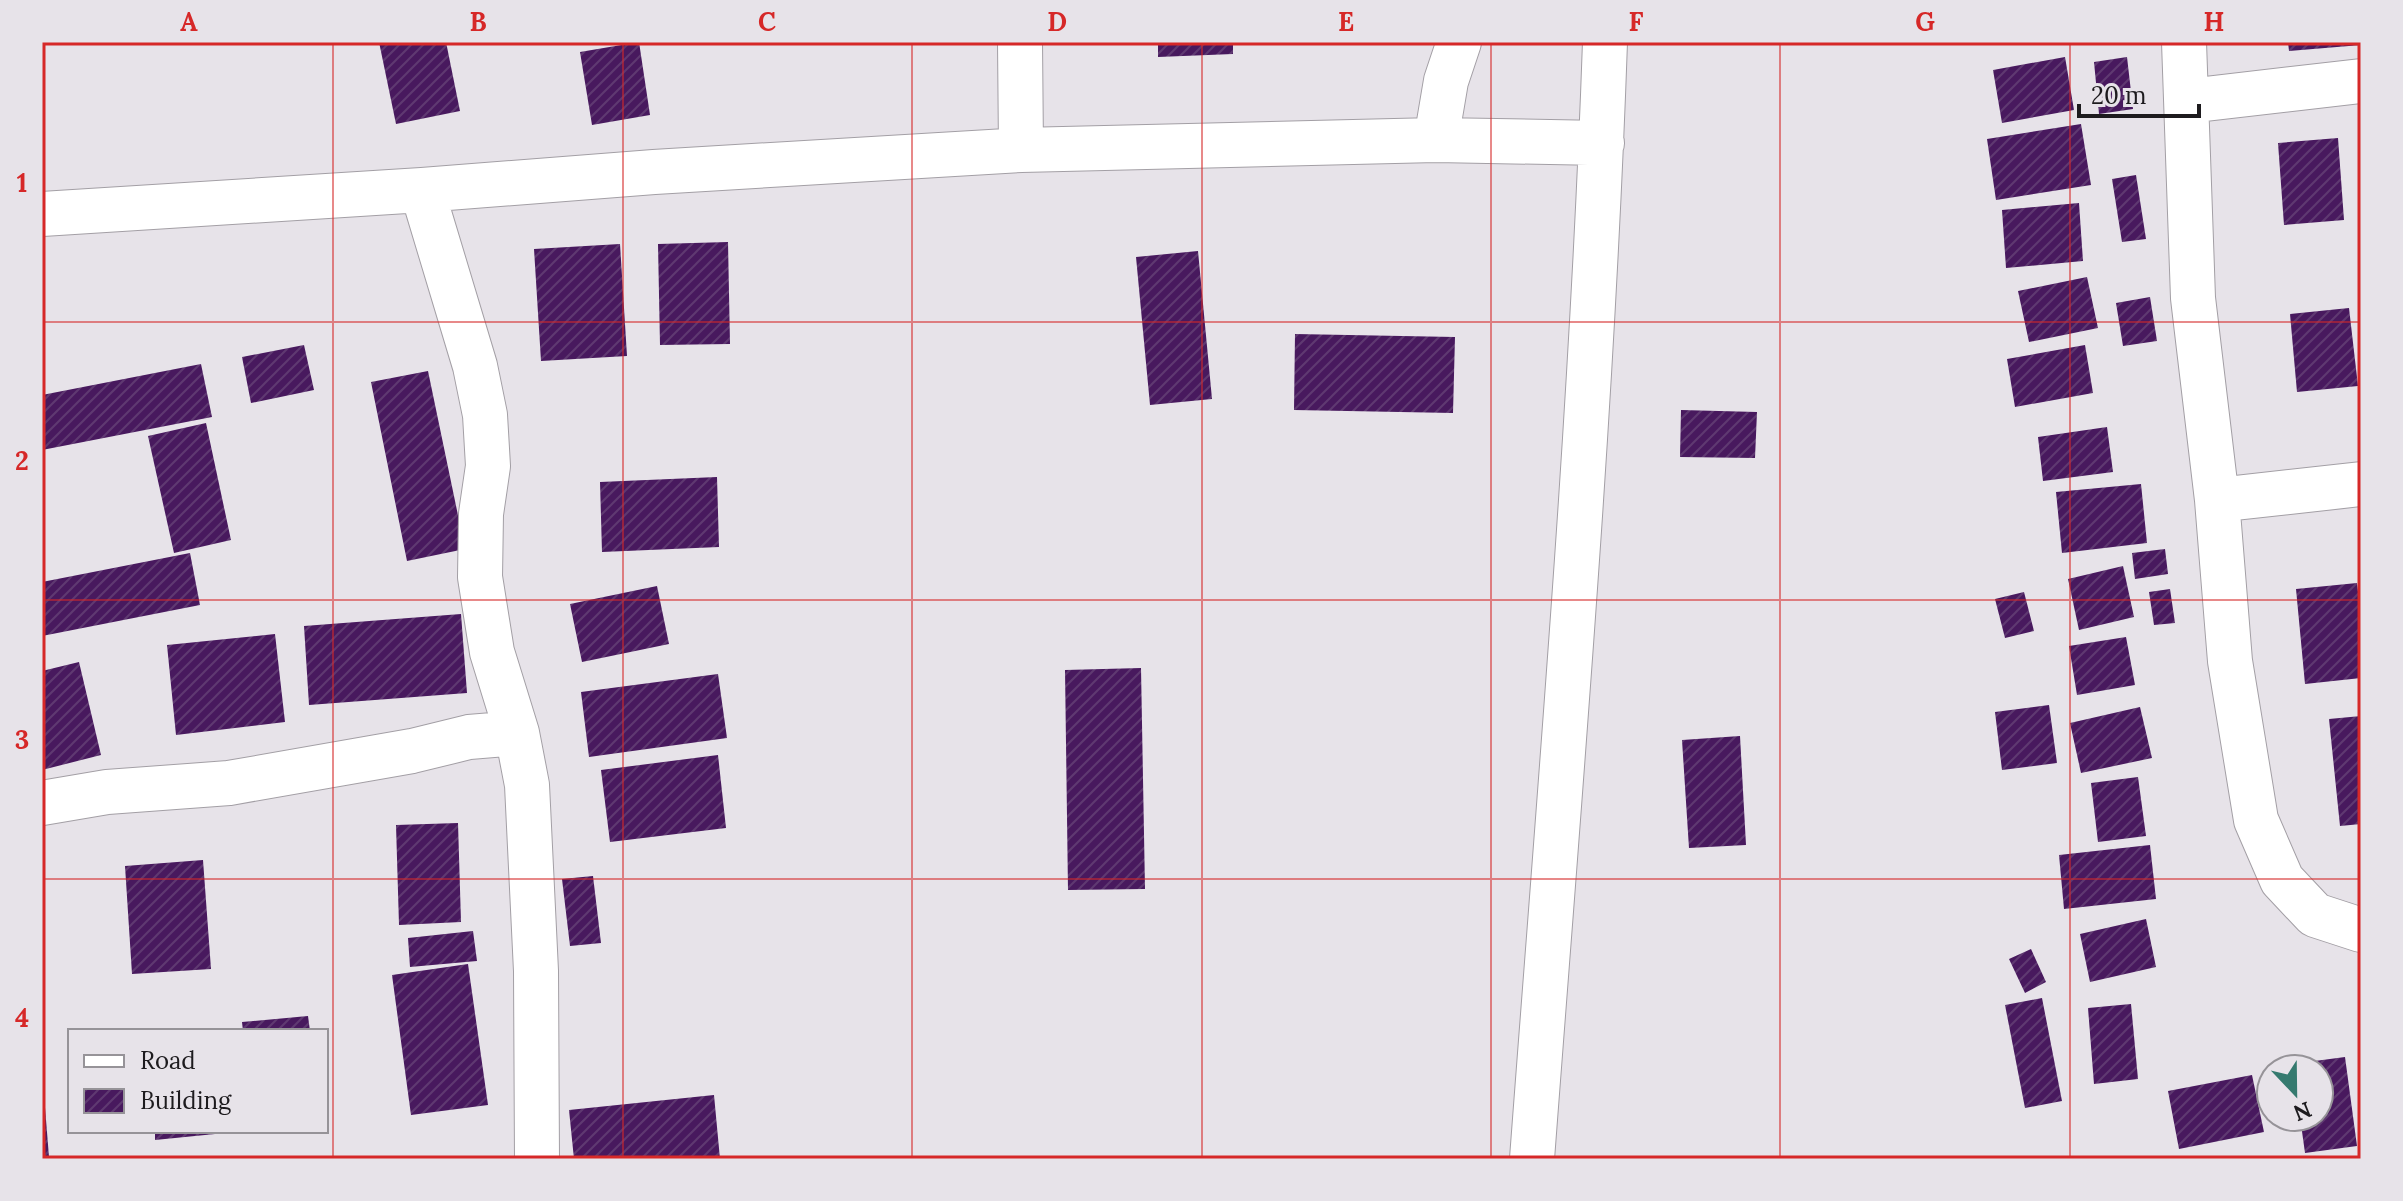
<svg xmlns="http://www.w3.org/2000/svg" width="2403" height="1201" font-family="Lora,serif">
<style>
.building{fill:url(#building-hatch)}
.lines{fill:none;stroke-linecap:round;stroke-linejoin:round}
.minor-casing{stroke:#a39fa5;stroke-width:46}
.minor{stroke:#fff;stroke-width:44}
.grid{fill:none;stroke:#d62828;stroke-width:2;stroke-opacity:0.55}
.neatline{fill:none;stroke:#d62828;stroke-width:3}
.grid-label{font-size:26px;text-anchor:middle;font-weight:bold;fill:#d62828}
</style>
<defs>
<pattern id="building-hatch" width="6" height="6" patternUnits="userSpaceOnUse" patternTransform="scale(2)"><rect width="6" height="6" fill="#48195e"/><path d="M-1 1l2-2M0 6l6-6M5 7l2-2" fill="none" stroke="#5f3971"/></pattern>
</defs>
<rect width="100%" height="100%" fill="#e7e3e9"/>
<!-- building -->
<path class="building" d="M 379,42 L 446,42 L 460,111 L 396,124 Z
M 639,42 L 650,115 L 592,125 L 580,52 Z
M 1158,42 L 1233,42 L 1233,54 L 1158,57 Z
M 2288,42 L 2361,42 L 2361,45 L 2289,51 Z
M 2065,57 L 2074,110 L 2002,123 L 1993,70 Z
M 2127,57 L 2133,109 L 2099,114 L 2094,62 Z
M 2081,124 L 2091,185 L 1996,200 L 1987,139 Z
M 2338,138 L 2344,220 L 2284,225 L 2278,143 Z
M 2136,175 L 2146,239 L 2122,242 L 2112,179 Z
M 2079,203 L 2083,261 L 2006,268 L 2002,210 Z
M 728,242 L 730,344 L 660,345 L 658,244 Z
M 620,244 L 627,356 L 541,361 L 534,249 Z
M 1198,251 L 1212,399 L 1150,405 L 1136,257 Z
M 2087,277 L 2098,328 L 2029,342 L 2018,291 Z
M 2150,297 L 2157,341 L 2123,346 L 2116,303 Z
M 2349,308 L 2358,386 L 2297,392 L 2290,314 Z
M 1295,334 L 1455,337 L 1453,413 L 1294,410 Z
M 304,345 L 314,390 L 251,403 L 242,357 Z
M 2085,345 L 2093,393 L 2015,407 L 2007,359 Z
M 201,364 L 212,417 L 42,450 L 42,395 Z
M 428,371 L 465,549 L 407,561 L 371,382 Z
M 1681,410 L 1757,412 L 1755,458 L 1680,457 Z
M 206,423 L 231,540 L 174,553 L 148,436 Z
M 2107,427 L 2113,472 L 2043,481 L 2038,437 Z
M 717,477 L 719,547 L 602,552 L 600,482 Z
M 2141,484 L 2147,543 L 2062,553 L 2056,492 Z
M 2165,549 L 2168,574 L 2135,579 L 2132,553 Z
M 190,553 L 200,605 L 42,636 L 42,582 Z
M 2123,566 L 2134,617 L 2079,630 L 2068,579 Z
M 2357,583 L 2361,618 L 2361,678 L 2305,684 L 2296,589 Z
M 657,586 L 669,644 L 582,662 L 570,604 Z
M 2170,589 L 2175,623 L 2154,625 L 2149,592 Z
M 2024,592 L 2034,631 L 2005,638 L 1995,599 Z
M 461,614 L 467,693 L 309,705 L 304,626 Z
M 275,634 L 285,722 L 176,735 L 167,645 Z
M 2126,637 L 2135,685 L 2077,695 L 2069,646 Z
M 79,662 L 101,755 L 42,770 L 42,671 Z
M 1141,668 L 1145,889 L 1068,890 L 1065,670 Z
M 718,674 L 727,738 L 589,757 L 581,692 Z
M 2049,705 L 2057,763 L 2002,770 L 1995,712 Z
M 2140,707 L 2152,758 L 2081,773 L 2070,723 Z
M 2361,716 L 2361,824 L 2340,826 L 2329,719 Z
M 1740,736 L 1746,845 L 1689,848 L 1682,740 Z
M 718,755 L 726,828 L 610,842 L 601,770 Z
M 2138,777 L 2146,836 L 2098,842 L 2091,783 Z
M 458,823 L 461,922 L 399,925 L 396,825 Z
M 2150,845 L 2156,899 L 2064,909 L 2059,855 Z
M 203,860 L 211,969 L 132,974 L 125,866 Z
M 593,876 L 601,943 L 570,946 L 562,879 Z
M 2146,919 L 2156,967 L 2090,982 L 2080,934 Z
M 473,931 L 477,961 L 410,967 L 408,938 Z
M 2031,949 L 2046,982 L 2025,993 L 2009,959 Z
M 468,964 L 488,1105 L 411,1115 L 392,975 Z
M 2042,998 L 2062,1101 L 2025,1108 L 2005,1005 Z
M 2131,1004 L 2138,1079 L 2094,1084 L 2088,1008 Z
M 308,1016 L 310,1031 L 243,1031 L 242,1022 Z
M 2345,1057 L 2357,1146 L 2305,1153 L 2300,1117 L 2319,1117 L 2319,1069 L 2293,1069 L 2292,1064 Z
M 2252,1075 L 2264,1132 L 2179,1149 L 2168,1091 Z
M 42,1095 L 44,1095 L 49,1157 L 42,1157 Z
M 714,1095 L 720,1159 L 574,1159 L 569,1110 Z
M 155,1131 L 225,1131 L 225,1133 L 155,1140 Z"/>
<g class="lines">
<defs>
<path id="minor" d="M 1020,42 L 1021,150
M 2184,42 L 2193,298 L 2217,500 L 2230,661 L 2256,820 L 2282,880 L 2315,915 L 2361,930
M 2188,101 L 2361,81
M 1436,140 L 1446,81 L 1459,42
M 422,190 L 475,366 L 485,415 L 488,466 L 481,514 L 480,577 L 492,652 L 517,733 L 527,785 L 536,971 L 537,1159
M 42,214 L 422,190 L 654,172 L 1021,150 L 1436,140 L 1602,143
M 2217,500 L 2361,484
M 42,803 L 107,792 L 229,783 L 412,751 L 469,737 L 517,733
M 1532,1159 C 1560,787 1592,415 1605,42"/>
</defs>
<!-- minor casing -->
<use href="#minor" class="minor-casing"/>
<!-- minor -->
<use href="#minor" class="minor"/>
</g>
<!-- grid -->
<path class="grid" d="M 333,42 L 333,1159M 623,42 L 623,1159M 912,42 L 912,1159M 1202,42 L 1202,1159M 1491,42 L 1491,1159M 1780,42 L 1780,1159M 2070,42 L 2070,1159M 42,322 L 2361,322M 42,600 L 2361,600M 42,879 L 2361,879"/>
<!-- border -->
<rect width="2403" height="1201" fill="none" stroke="#e7e3e9" stroke-width="88"/>
<!-- legend -->
<rect x="68" y="1029" width="260" height="104" fill="#e7e3e9" stroke="#969398" stroke-width="2"/>
<rect x="84" y="1055" width="40" height="12" fill="#ffffff" stroke="#969398" stroke-width="2"/>
<text x="140" y="1069" font-size="24" fill="#1d1b1e">Road</text>
<rect x="84" y="1089" width="40" height="24" fill="url(#building-hatch)" stroke="#969398" stroke-width="2"/>
<text x="140" y="1109" font-size="24" fill="#1d1b1e">Building</text>
<!-- north arrow -->
<g transform="translate(2295 1093) rotate(158)"><circle r="38" fill="#e7e3e9" stroke="#969398" stroke-width="2"/>
<path d="M0-6L14 30L0 20L-14 30Z" fill="#357a6f"/>
<text y="-12" font-size="22" font-weight="bold" text-anchor="middle" fill="#1d1b1e">N</text>
</g>
<!-- scale -->
<path d="M2079 104v12h120v-12" fill="none" stroke="#1d1b1e" stroke-width="4"/>
<text x="2091" y="104" font-size="24" fill="#1d1b1e" stroke="#e7e3e9" stroke-width="6" paint-order="stroke">20 m</text>
<rect x="44" y="44" width="2315" height="1113" class="neatline"/>
<g class="grid-label">
<text x="189" y="31">A</text>
<text x="478" y="31">B</text>
<text x="767" y="31">C</text>
<text x="1057" y="31">D</text>
<text x="1346" y="31">E</text>
<text x="1636" y="31">F</text>
<text x="1925" y="31">G</text>
<text x="2214" y="31">H</text>
<text x="22" y="192">1</text>
<text x="22" y="470">2</text>
<text x="22" y="749">3</text>
<text x="22" y="1027">4</text>
</g>
</svg>
